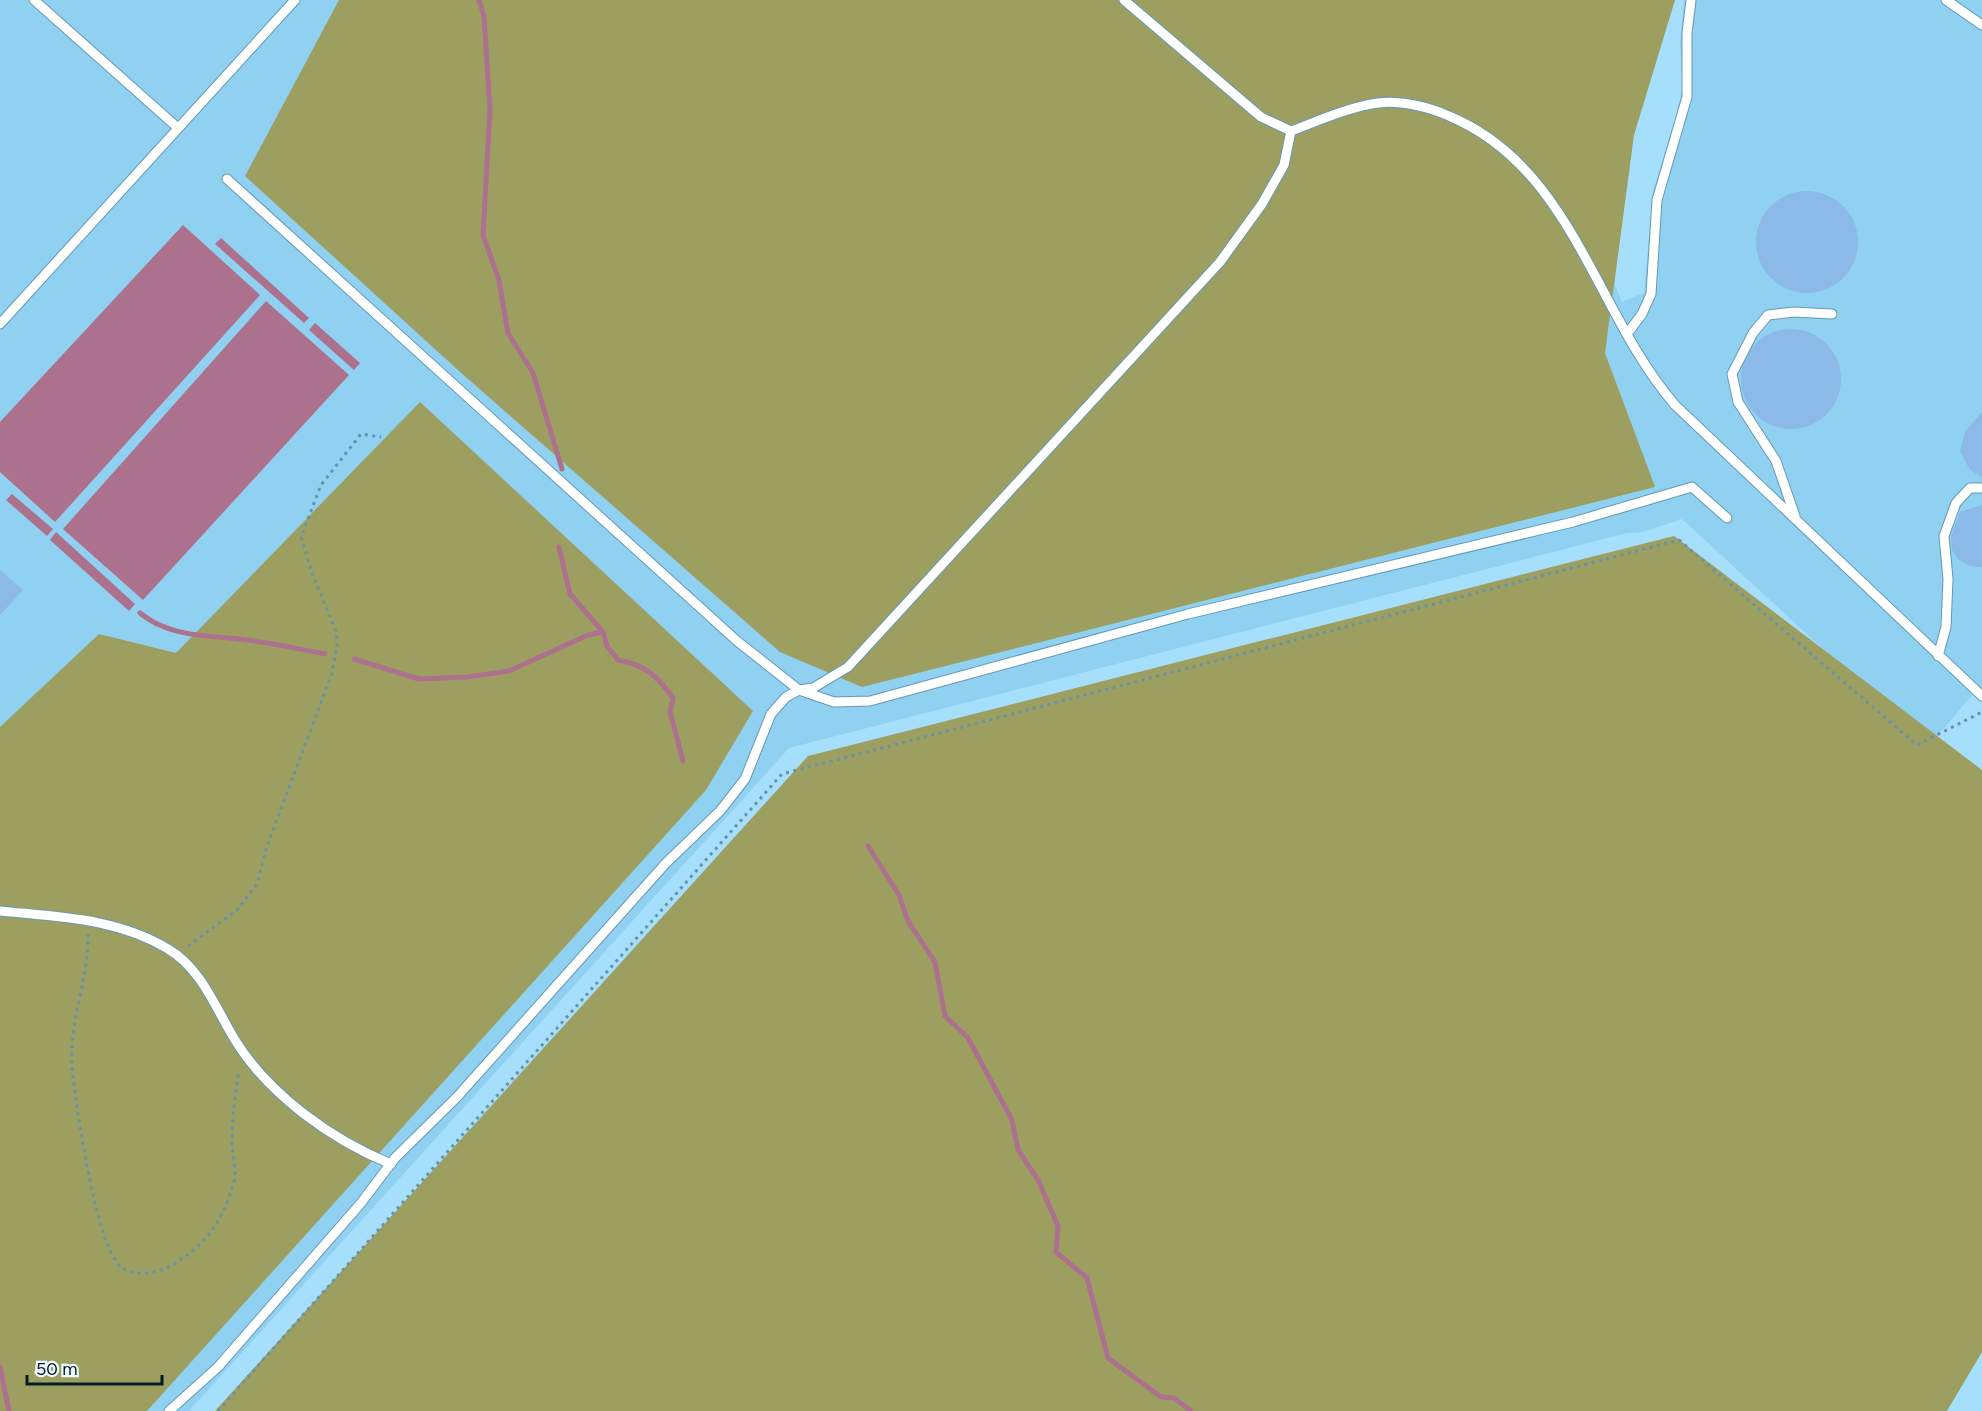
<svg xmlns="http://www.w3.org/2000/svg" width="1982" height="1411" font-family="Figtree,sans-serif">
<style>
.built{fill:#90d0f0}
.forest{fill:#9d9f61}
.water{fill:#ac718d}
.lines{fill:none;stroke-linecap:round;stroke-linejoin:round}
.stream{stroke:#ac718d;stroke-width:5}
.building{fill:#8bb9e8}
.lane-casing{stroke:#639ab5;stroke-width:11}
.path{stroke:#6793a8;stroke-width:3;stroke-dasharray:3 4.5;stroke-linecap:butt}
.lane{stroke:#fff;stroke-width:9}
</style>
<rect width="100%" height="100%" fill="#a6dffc"/>
<!-- built -->
<path class="built" d="M 0,0 L 1139,0 L 1609,271 L 1622,302 L 1644,293 L 1653,191 L 1675,120 L 1683,86 L 1680,43 L 1684,0 L 1982,0 L 1982,702 L 1973,694 L 1933,741 L 1884,705 L 1682,519 L 1643,532 L 1627,533 L 789,748 L 189,1411 L 0,1411 Z"/>
<!-- forest -->
<path class="forest" d="M 339,0 L 1675,0 L 1634,135 L 1605,353 L 1655,487 L 862,687 L 780,652 L 459,371 L 245,176 Z
M 420,402 L 753,711 L 706,790 L 147,1411 L 0,1411 L 0,727 L 99,634 L 176,653 Z
M 1674,536 L 1982,770 L 1982,1352 L 1947,1411 L 215,1411 L 808,756 Z"/>
<!-- water -->
<path class="water" d="M 183,225 L 260,295 L 55,522 L 0,472 L 0,422 Z
M 221,238 L 309,318 L 304,323 L 215,244 Z
M 266,301 L 349,375 L 143,600 L 63,529 Z
M 315,323 L 360,363 L 354,370 L 309,330 Z
M 12,494 L 53,529 L 47,536 L 6,500 Z
M 56,532 L 135,604 L 129,611 L 50,540 Z"/>
<g class="lines">
<!-- stream -->
<path class="stream" d="M 479,0 L 484,16 L 490,110 L 483,235 L 499,280 L 508,333 L 533,373 L 562,469
M 559,547 L 570,594 L 603,632 L 607,646 L 618,660 C 646,665 657,676 673,698 L 670,712 L 683,761
M 140,613 C 170,638 210,635 247,640 C 273,643 299,649 325,654
M 354,659 L 419,679 L 467,677 L 509,671 L 588,635 L 603,632
M 868,846 L 899,895 L 908,921 L 935,962 L 945,1016 L 968,1038 L 1012,1120 L 1018,1150 L 1038,1180 L 1058,1226 L 1056,1252 L 1087,1278 L 1108,1358 L 1161,1397 L 1174,1398 L 1191,1411
M 0,1367 L 9,1411"/>
</g>
<!-- building -->
<path class="building" d="M1756 242a51 51 0 1 1 102 0a51 51 0 1 1-102 0Z
M1741 379a50 50 0 1 1 100 0a50 50 0 1 1-100 0Z
M 1982,412 L 1982,477 L 1970,470 L 1960,451 L 1965,432 Z
M 1982,505 L 1982,567 L 1970,566 L 1958,559 L 1952,550 L 1951,537 L 1960,512 Z
M 0,570 L 23,590 L 0,615 Z"/>
<g class="lines">
<defs>
<path id="lane" d="M 34,0 L 178,128
M 1124,0 L 1261,117 L 1291,131 C 1318,121 1349,107 1378,103 C 1400,100 1429,107 1449,116 C 1573,168 1594,311 1675,405 L 1982,696
M 1946,0 L 1982,25
M 227,179 L 737,641 L 799,690 L 834,702 L 870,701 L 1188,614 L 1573,522 L 1692,487 L 1727,518
M 0,324 L 295,0
M 1627,334 L 1642,314 L 1651,294 L 1657,200 L 1687,97 L 1687,33 L 1691,0
M 1795,516 L 1776,461 L 1738,402 L 1732,374 L 1753,333 L 1768,315 L 1794,312 L 1832,314
M 1938,656 L 1946,627 L 1948,579 L 1944,536 L 1956,503 L 1970,488 L 1982,488
M 0,911 C 58,917 117,918 168,949 C 201,968 216,1009 235,1040 C 269,1095 332,1140 391,1164
M 169,1411 L 218,1367 L 361,1203 L 395,1158 L 457,1097 L 666,863 L 720,811 L 745,779 L 771,714 L 786,697 L 799,690 L 813,688 L 848,667 L 1220,262 L 1262,204 L 1284,165 L 1291,131"/>
</defs>
<!-- lane casing -->
<use href="#lane" class="lane-casing"/>
<!-- path -->
<path class="path" d="M 88,934 C 89,982 66,1027 73,1077 C 77,1111 97,1251 122,1268 C 137,1278 161,1272 174,1264 C 209,1242 222,1221 234,1182 C 237,1170 232,1155 232,1142 C 232,1118 235,1094 239,1070
M 188,946 L 237,910 L 257,884 L 266,849 L 332,673 L 337,645 L 336,631 L 313,576 L 301,537 L 321,485 L 361,434 L 381,437
M 218,1411 L 782,774 L 1679,540 L 1917,745 L 1982,712"/>
<!-- lane -->
<use href="#lane" class="lane"/>
</g>
<!-- scale -->
<path d="M27 1375v9h135v-9" fill="none" stroke="#051c26" stroke-width="3"/>
<text x="36" y="1375" font-size="18" fill="#051c26" stroke="#eef9ff" stroke-width="4.5" paint-order="stroke">50 m</text>
</svg>
